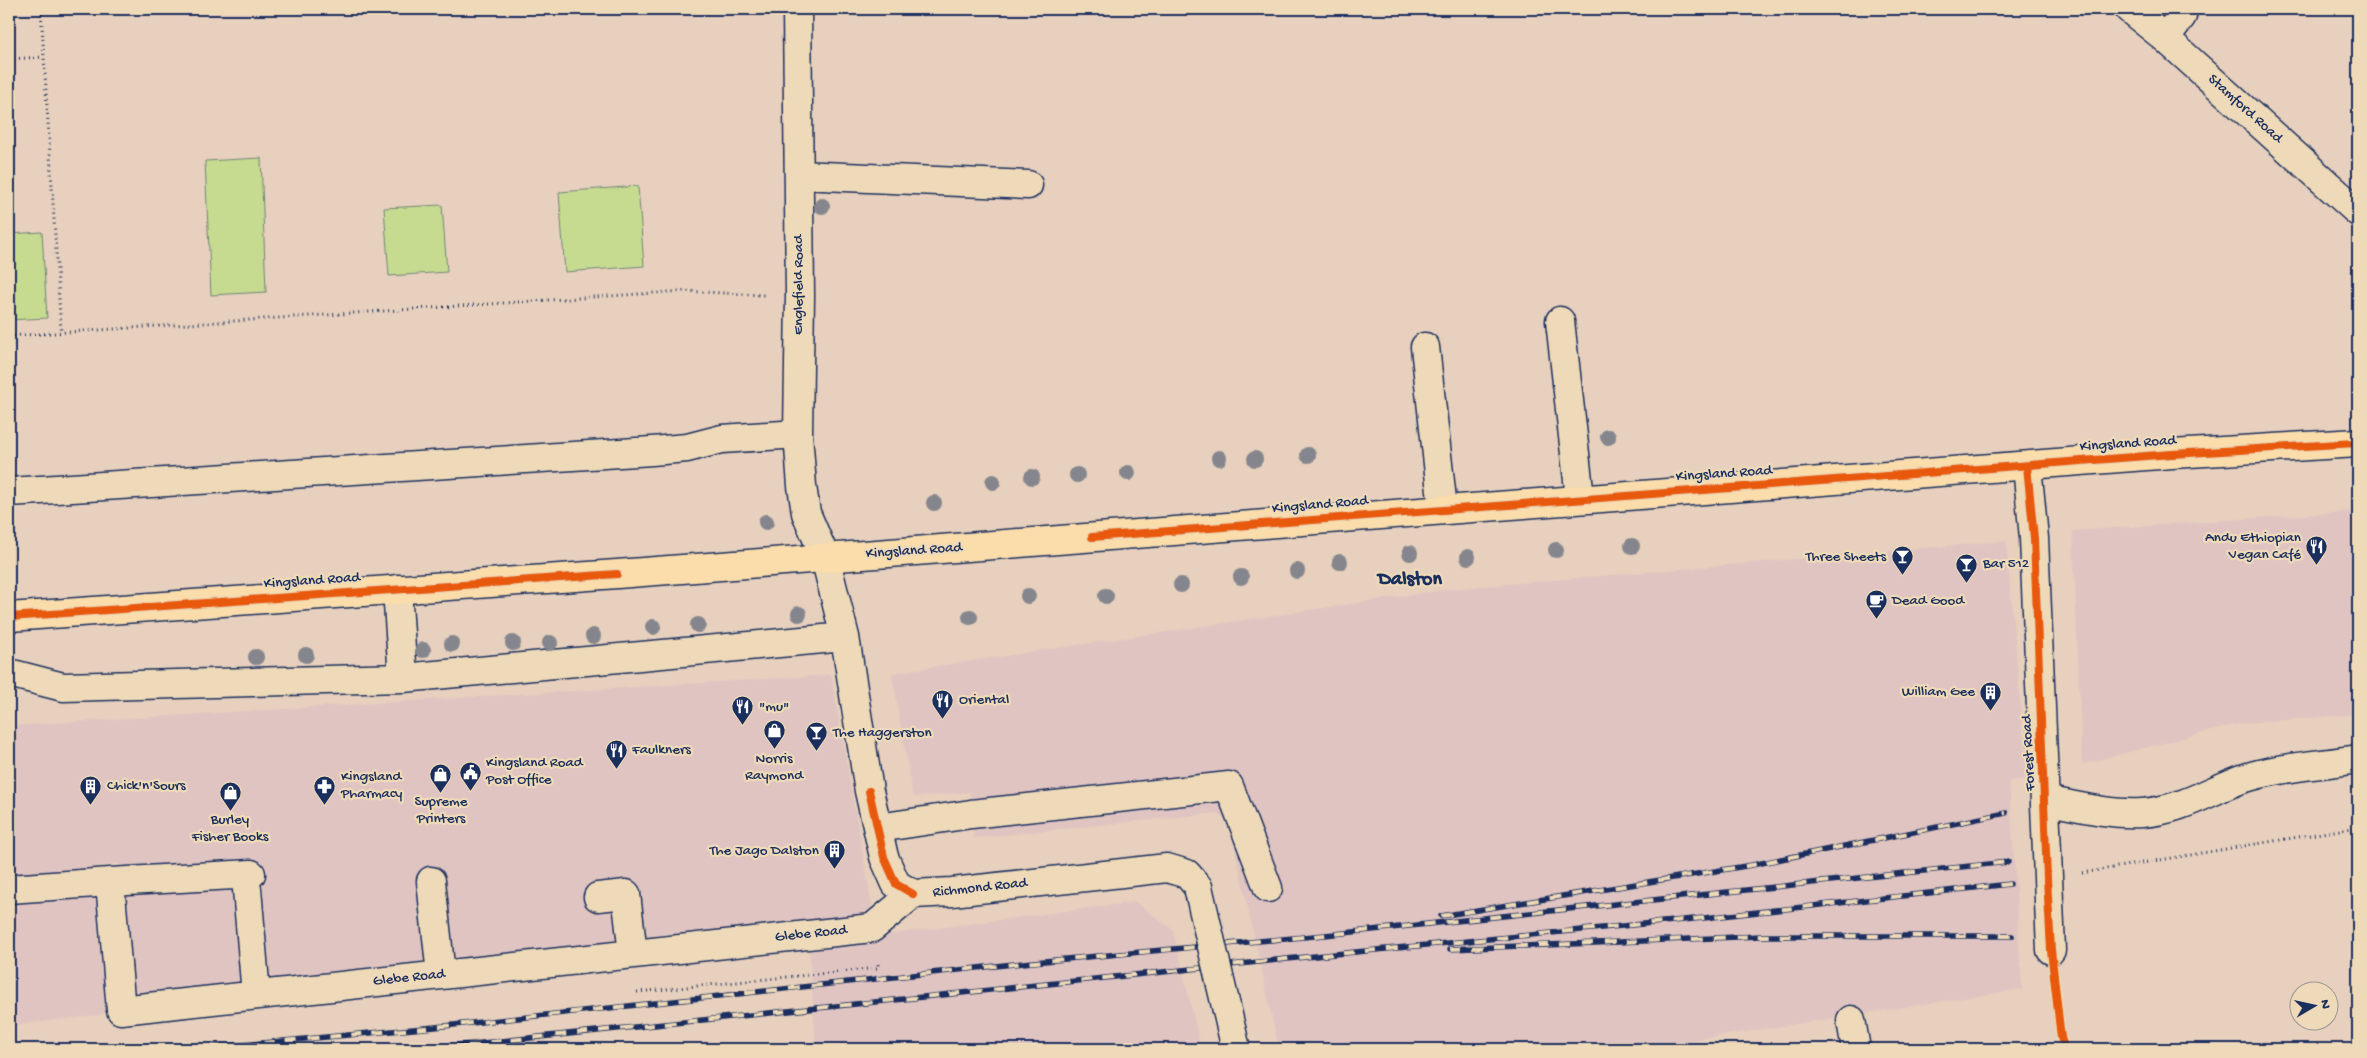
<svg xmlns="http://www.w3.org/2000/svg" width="2367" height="1058" font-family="'Gochi Hand',sans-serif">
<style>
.built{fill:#dfc4c2}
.green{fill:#c6db90;stroke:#708577}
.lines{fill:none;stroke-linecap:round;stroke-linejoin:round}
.minor-casing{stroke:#1b2f5e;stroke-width:31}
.highway-casing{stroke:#1b2f5e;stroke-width:31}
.path{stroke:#1b2f5e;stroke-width:3;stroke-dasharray:1 4;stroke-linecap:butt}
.minor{stroke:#eedab8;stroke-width:28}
.highway{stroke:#faddab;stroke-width:28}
.rail-casing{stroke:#1b2f5e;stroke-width:5.5}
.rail{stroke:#eedab8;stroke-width:4;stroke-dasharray:11;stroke-linecap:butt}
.minor-bridge-casing{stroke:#1b2f5e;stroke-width:31;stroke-linecap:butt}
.minor-bridge{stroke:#eedab8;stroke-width:28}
.cycleway-casing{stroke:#eedab8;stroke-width:11}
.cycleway{stroke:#e8590c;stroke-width:8}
.tree{fill:#85868d}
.labels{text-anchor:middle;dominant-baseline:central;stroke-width:4.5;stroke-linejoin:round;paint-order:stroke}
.street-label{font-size:15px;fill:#1b2f5e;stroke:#eedab8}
.poi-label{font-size:15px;fill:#1b2f5e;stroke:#eedab8;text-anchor:start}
.district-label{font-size:20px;font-weight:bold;fill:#1b2f5e;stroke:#eedab8}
</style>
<rect width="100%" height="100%" fill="#e7d0bd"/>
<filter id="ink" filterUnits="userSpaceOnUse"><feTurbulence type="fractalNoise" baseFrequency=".02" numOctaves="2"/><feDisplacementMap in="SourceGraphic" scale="10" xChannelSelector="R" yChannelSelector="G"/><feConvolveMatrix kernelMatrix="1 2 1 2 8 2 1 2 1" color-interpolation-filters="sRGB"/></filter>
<g filter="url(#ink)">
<!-- built -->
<path class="built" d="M 2358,511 L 2358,714 L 2238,724 L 2082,764 L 2073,531 Z
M 2006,541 L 2027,779 L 2009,781 L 2022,989 L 1635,1049 L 1279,1049 L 1229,822 L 1218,813 L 974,838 L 970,792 L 913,797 L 892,673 L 1450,589 Z
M 831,675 L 874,918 L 128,1004 L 119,864 L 9,876 L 9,726 Z
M 104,892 L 113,1013 L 9,1026 L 9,900 Z
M 1135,902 L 1173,930 L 1201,1049 L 816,1049 L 809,945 Z"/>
<!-- green -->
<path class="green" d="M 261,158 L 266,292 L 211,295 L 205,161 Z
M 638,186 L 644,266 L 565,272 L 559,192 Z
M 442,205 L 447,272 L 389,276 L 384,208 Z
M 42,232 L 47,318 L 9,320 L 9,234 Z"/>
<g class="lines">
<defs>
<path id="minor" d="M 797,9 L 800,296 L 798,434 L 802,486 L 806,513 L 825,557 L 845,637 L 869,791 L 884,857 L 896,884 L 913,894 L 952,892 L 1167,868 L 1187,874 L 1198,887
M 2129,9 L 2165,38 L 2358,212
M 2165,38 L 2182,16 L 2183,9
M 799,175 L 1028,185
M 1560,321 L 1580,498
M 1425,347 L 1443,509
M 2027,466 L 2034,538 L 2051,950
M 9,492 L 652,451 L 687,448 L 722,439 L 798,434
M 397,589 L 403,678
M 9,673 L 63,687 L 403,678 L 845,637
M 2045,800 C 2076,806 2110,815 2142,813 C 2181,810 2207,792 2242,779 C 2277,767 2322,765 2358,759
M 878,828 L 971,814 L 1229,786 L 1268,888
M 431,881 L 441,975
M 110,882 L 251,874
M 9,889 L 110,882 L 121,1010 L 872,928 L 913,894
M 247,889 L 256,995
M 598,897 L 626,894 L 633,954
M 1851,1020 L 1856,1049"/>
<path id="highway" d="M 9,617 L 617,574 L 2172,454 L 2358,443"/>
</defs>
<!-- minor casing -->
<use href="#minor" class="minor-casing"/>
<!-- highway casing -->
<use href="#highway" class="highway-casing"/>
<!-- path -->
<path class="path" d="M 41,9 L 61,332
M 9,59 L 44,57
M 9,336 L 684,291 L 764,295
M 2082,873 L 2358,827
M 637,992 L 878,968 L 878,964
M 67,1049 L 111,1045"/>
<!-- minor -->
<use href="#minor" class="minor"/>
<!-- highway -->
<use href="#highway" class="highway"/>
<defs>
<path id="rail" d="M 1441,916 L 1752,865 L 2006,813
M 1450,949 L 1761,936 L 2012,936
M 198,1049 L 435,1027 L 1023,963 L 1325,935 L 2008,862
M 424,1049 L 1325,955 L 1704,918 L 2010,884"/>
</defs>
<!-- rail casing -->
<use href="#rail" class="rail-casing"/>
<!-- rail -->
<use href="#rail" class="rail"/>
<defs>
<path id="minor-bridge" d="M 1198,887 L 1236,1049"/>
</defs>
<!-- minor-bridge casing -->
<use href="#minor-bridge" class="minor-bridge-casing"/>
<!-- minor-bridge -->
<use href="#minor-bridge" class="minor-bridge"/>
<defs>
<path id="cycleway" d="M 2027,466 L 2034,538 L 2047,879 L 2051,950 L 2061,1038 L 2065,1049
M 1092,537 L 2172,454 L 2356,443
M 9,617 L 617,574
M 869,791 L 884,857 L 896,884 L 913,894"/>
</defs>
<!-- cycleway casing -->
<use href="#cycleway" class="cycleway-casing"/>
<!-- cycleway -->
<use href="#cycleway" class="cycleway"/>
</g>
<!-- trees -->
<g class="tree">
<circle cx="822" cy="206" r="8"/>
<circle cx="1608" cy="437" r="8"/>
<circle cx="1308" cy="455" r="8"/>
<circle cx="1219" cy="458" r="8"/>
<circle cx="1255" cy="459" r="8"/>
<circle cx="1128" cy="473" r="8"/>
<circle cx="1077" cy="475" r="8"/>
<circle cx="1032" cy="477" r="8"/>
<circle cx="993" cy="482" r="8"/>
<circle cx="934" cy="503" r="8"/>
<circle cx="766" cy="522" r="8"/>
<circle cx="1632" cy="546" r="8"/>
<circle cx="1556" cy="550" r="8"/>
<circle cx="1410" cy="553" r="8"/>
<circle cx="1468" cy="557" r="8"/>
<circle cx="1340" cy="562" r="8"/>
<circle cx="1297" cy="571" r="8"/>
<circle cx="1241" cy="577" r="8"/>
<circle cx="1181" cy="585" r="8"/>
<circle cx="1028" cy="596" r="8"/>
<circle cx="1106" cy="596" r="8"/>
<circle cx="799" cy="614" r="8"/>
<circle cx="970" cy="617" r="8"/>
<circle cx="698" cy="625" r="8"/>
<circle cx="653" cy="627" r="8"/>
<circle cx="593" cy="636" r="8"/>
<circle cx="513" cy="643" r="8"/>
<circle cx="550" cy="643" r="8"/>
<circle cx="452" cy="644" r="8"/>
<circle cx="423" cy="650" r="8"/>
<circle cx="306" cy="655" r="8"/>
<circle cx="256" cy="657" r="8"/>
</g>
</g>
<!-- icons -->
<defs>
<symbol id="restaurant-pin" viewBox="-11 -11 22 30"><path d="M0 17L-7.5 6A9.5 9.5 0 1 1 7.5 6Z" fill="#1b2f5e" stroke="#eedab8"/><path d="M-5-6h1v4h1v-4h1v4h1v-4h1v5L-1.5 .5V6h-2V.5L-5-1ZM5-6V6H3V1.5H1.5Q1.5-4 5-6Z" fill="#fff"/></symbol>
<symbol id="bar-pin" viewBox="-11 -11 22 30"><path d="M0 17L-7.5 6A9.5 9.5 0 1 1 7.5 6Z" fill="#1b2f5e" stroke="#eedab8"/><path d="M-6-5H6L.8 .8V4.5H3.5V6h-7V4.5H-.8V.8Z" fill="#fff"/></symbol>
<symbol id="cafe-pin" viewBox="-11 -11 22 30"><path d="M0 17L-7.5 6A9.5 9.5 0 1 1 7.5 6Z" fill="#1b2f5e" stroke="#eedab8"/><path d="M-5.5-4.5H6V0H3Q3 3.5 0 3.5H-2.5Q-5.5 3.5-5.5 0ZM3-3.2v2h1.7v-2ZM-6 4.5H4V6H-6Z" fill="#fff"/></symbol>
<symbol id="building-pin" viewBox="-11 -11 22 30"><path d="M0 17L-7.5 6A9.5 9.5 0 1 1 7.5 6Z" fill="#1b2f5e" stroke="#eedab8"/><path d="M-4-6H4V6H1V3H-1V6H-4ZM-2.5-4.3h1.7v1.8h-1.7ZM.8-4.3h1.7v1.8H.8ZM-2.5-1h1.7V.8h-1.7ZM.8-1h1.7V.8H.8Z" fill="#fff"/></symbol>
<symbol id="shop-pin" viewBox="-11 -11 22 30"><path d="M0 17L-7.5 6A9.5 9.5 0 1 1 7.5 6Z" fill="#1b2f5e" stroke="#eedab8"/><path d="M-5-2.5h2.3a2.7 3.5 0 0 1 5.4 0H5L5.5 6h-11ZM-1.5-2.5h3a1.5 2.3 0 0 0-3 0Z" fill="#fff"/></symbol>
<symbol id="civic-pin" viewBox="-11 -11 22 30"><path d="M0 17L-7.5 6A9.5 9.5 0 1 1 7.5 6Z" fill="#1b2f5e" stroke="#eedab8"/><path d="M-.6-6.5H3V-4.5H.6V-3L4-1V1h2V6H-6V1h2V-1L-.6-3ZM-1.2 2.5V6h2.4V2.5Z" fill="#fff"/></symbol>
<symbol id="pharmacy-pin" viewBox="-11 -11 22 30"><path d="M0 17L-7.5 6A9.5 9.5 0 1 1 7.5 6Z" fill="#1b2f5e" stroke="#eedab8"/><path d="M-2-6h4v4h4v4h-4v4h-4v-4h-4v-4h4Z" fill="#fff"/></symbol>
</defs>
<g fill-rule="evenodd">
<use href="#restaurant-pin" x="2304" y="534" width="25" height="34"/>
<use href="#bar-pin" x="1890" y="544" width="25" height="34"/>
<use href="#bar-pin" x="1954" y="552" width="25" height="34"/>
<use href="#cafe-pin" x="1864" y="588" width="25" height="34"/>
<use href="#building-pin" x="1978" y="680" width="25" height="34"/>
<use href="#restaurant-pin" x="930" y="688" width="25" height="34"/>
<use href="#restaurant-pin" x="730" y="694" width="25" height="34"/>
<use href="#shop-pin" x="762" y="718" width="25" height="34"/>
<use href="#bar-pin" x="804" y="720" width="25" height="34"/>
<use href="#restaurant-pin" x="604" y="738" width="25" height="34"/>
<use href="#civic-pin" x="458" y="760" width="25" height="34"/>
<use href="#shop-pin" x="428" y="762" width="25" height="34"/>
<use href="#building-pin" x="78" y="774" width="25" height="34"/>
<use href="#pharmacy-pin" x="312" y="774" width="25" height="34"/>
<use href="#shop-pin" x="218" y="780" width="25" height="34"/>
<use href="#building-pin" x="822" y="838" width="25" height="34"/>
</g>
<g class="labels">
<!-- street labels -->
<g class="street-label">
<text transform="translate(2245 109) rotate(42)">Stamford Road</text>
<text transform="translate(799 285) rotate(-90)">Englefield Road</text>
<text transform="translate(2128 444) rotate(-4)">Kingsland Road</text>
<text transform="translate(1724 474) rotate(-4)">Kingsland Road</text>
<text transform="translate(1320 505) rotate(-5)">Kingsland Road</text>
<text transform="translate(914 551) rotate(-4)">Kingsland Road</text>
<text transform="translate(312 581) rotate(-4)">Kingsland Road</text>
<text transform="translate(2029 753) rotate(-93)">Forest Road</text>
<text transform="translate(980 888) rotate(-6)">Richmond Road</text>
<text transform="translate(811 934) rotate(-6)">Glebe Road</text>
<text transform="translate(409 978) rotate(-6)">Glebe Road</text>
</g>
<!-- poi labels -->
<g class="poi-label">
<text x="2301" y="538" text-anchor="end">Andu Ethiopian<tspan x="2301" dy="17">Vegan Café</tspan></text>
<text x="1886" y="557" text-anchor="end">Three Sheets</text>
<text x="1983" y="564">Bar 512</text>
<text x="1892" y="601">Dead Good</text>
<text x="1975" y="692" text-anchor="end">William Gee</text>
<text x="959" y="700">Oriental</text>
<text x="759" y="707">"mu"</text>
<text x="833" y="733">The Haggerston</text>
<text x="632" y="750">Faulkners</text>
<text x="774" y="759" text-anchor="middle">Norris<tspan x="774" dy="17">Raymond</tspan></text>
<text x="486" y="763">Kingsland Road<tspan x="486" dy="17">Post Office</tspan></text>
<text x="341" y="777">Kingsland<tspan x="341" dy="17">Pharmacy</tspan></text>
<text x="107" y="786">Chick'n'Sours</text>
<text x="441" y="802" text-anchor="middle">Supreme<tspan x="441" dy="17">Printers</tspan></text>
<text x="230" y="820" text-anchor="middle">Burley<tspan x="230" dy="17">Fisher Books</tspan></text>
<text x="819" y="851" text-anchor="end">The Jago Dalston</text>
</g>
<!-- district labels -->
<g class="district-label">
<text x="1410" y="580">Dalston</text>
</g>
</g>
<!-- margin -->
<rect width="2367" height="1058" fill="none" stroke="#eedab8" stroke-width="30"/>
<rect x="15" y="15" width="2337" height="1028" fill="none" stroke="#1b2f5e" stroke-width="2" filter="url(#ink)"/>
<!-- north arrow -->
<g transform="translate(2314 1006) rotate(81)"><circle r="24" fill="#eedab8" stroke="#9a9694"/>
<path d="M0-4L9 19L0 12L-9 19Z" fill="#1b2f5e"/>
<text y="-8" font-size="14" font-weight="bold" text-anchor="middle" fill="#1b2f5e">N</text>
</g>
</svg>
